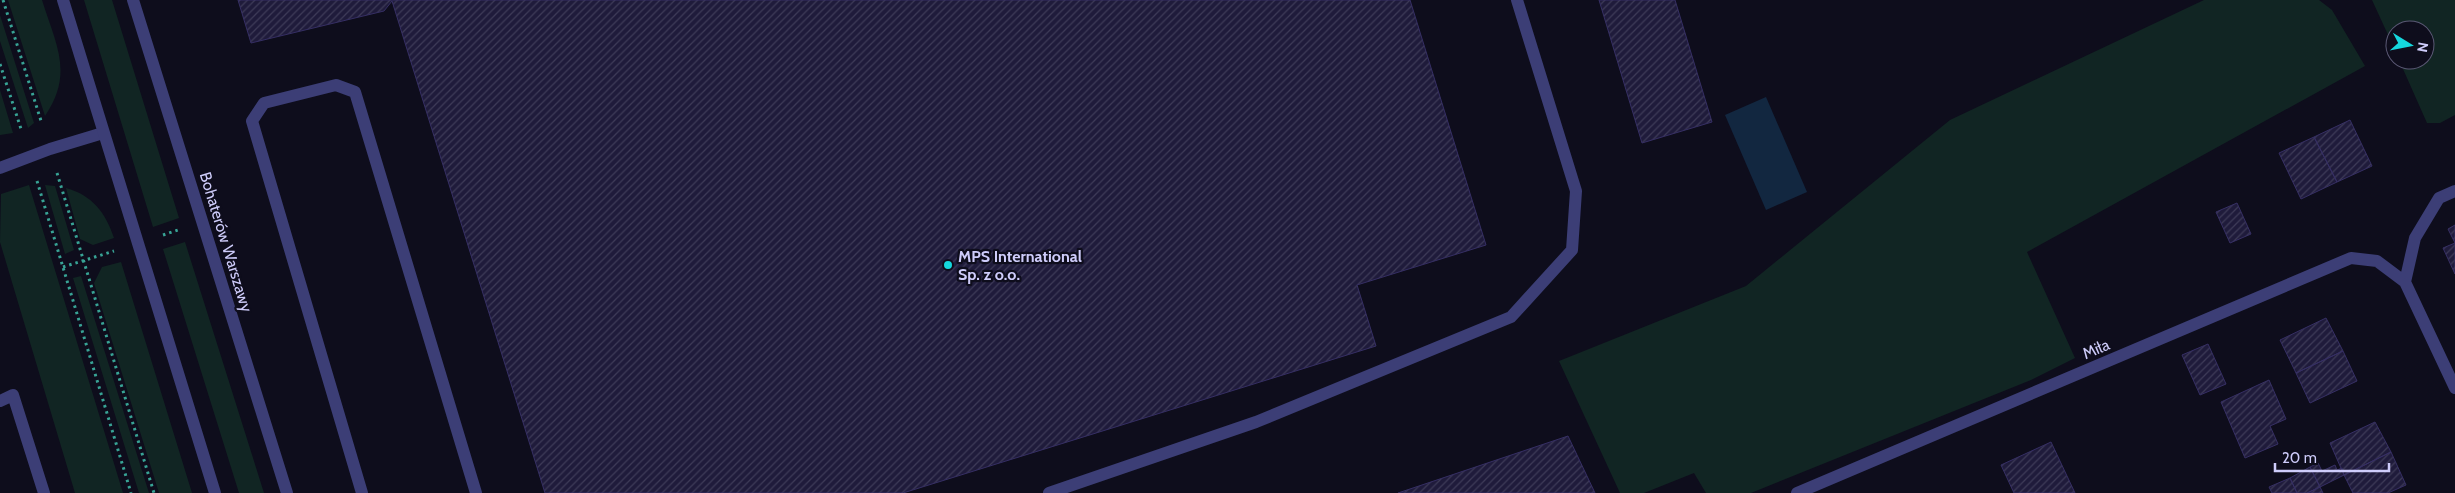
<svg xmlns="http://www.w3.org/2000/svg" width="2455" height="493" font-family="Cabin,sans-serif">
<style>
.green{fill:#112523}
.water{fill:#122740}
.building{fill:url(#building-hatch);stroke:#362f64}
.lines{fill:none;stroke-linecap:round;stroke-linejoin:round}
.path{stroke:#38a395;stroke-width:3;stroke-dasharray:2.5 4;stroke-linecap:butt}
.service{stroke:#3c3e76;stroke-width:12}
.minor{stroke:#3c3e76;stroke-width:12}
.tertiary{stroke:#3c3e76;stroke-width:12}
.poi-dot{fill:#15d7dd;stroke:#0e0d1c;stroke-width:2}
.labels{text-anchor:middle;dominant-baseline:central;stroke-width:4.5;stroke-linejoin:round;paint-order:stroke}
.street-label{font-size:16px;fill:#ceccfa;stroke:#0e0d1c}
.poi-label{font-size:16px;font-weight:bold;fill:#ceccfa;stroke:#0e0d1c;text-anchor:start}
</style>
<defs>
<pattern id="building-hatch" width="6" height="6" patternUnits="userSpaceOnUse" patternTransform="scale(1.25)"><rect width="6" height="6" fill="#1f1b3b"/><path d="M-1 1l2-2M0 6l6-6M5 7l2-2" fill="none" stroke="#3e3b58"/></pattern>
</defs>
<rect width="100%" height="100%" fill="#0e0d1c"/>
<!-- green -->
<path class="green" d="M 8,0 L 42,0 C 56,45 74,73 45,116 Z
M 84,0 L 112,0 L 179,218 L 153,227 Z
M 2204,0 L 2319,0 L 2332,10 L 2365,66 L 2027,252 L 2075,358 L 2031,380 L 1751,493 L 1706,493 L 1694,473 L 1644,493 L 1620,493 L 1559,361 L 1746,286 L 1950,120 Z
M 2372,0 L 2455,0 L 2455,115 L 2440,123 L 2427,123 L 2399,60 L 2425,60 L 2425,30 L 2395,30 L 2395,50 Z
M 0,15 L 34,123 L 28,128 L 0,41 Z
M 0,90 L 13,133 L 0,135 Z
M 29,185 L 123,493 L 75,493 L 0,242 L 1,194 Z
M 45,185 L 55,186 L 74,250 L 65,254 Z
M 66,188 C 92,195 106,213 114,238 L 93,245 L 80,239 Z
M 185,242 L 264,493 L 239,493 L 163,249 Z
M 121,262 L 192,493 L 159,493 L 94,283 L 102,267 Z
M 81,276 L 149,493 L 139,493 L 73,278 Z"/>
<!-- water -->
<path class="water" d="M 1766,97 L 1807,192 L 1766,210 L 1725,115 Z"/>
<!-- building -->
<path class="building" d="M 238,0 L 1410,0 L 1486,245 L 1357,285 L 1376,346 L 903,493 L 545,493 L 392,1 L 384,11 L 251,43 Z
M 1599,0 L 1675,0 L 1712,122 L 1642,143 Z
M 2350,120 L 2372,166 L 2337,182 L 2314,137 Z
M 2314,137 L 2337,182 L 2301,199 L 2279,153 Z
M 2237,203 L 2251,234 L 2230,243 L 2216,212 Z
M 2455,225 L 2455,274 L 2443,248 L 2455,243 L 2448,229 Z
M 2326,318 L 2343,351 L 2296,373 L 2280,340 Z
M 2208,344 L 2226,384 L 2200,395 L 2182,355 Z
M 2343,351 L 2357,381 L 2310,403 L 2296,373 Z
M 2269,380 L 2286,419 L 2270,426 L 2278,444 L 2245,458 L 2221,402 Z
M 2375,422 L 2391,452 L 2344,475 L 2330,443 Z
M 1568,436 L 1595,493 L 1398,493 Z
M 2051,442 L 2075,493 L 2014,493 L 2001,465 Z
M 2391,452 L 2406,485 L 2388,493 L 2353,493 L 2344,475 Z
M 2318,463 L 2322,471 L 2335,465 L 2337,470 L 2342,468 L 2344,475 L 2320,487 L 2310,467 Z
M 2310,467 L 2320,487 L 2307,493 L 2297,493 L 2290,478 Z
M 2290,478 L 2297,493 L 2272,493 L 2269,487 Z
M 2320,487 L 2323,493 L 2307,493 Z"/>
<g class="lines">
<!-- path -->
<path class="path" d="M 3,0 L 42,124
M 0,64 L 22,132
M 57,173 L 154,493
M 37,181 L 131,493
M 163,235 L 178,230
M 63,267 L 114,251"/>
<!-- service -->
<path class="service" d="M 0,168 L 50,149 L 103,133
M 0,401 L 13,395 L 44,493
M 362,493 L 252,121 L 264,103 L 336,85 L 355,92 L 476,493
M 1049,493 L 1256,422 L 1511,317 L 1572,250 L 1576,191 L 1517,0"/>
<!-- minor -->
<path class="minor" d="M 2455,191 L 2439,198 L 2415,238 L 2405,282 L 2455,388
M 1797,493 L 2351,258 L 2377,261 L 2405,282"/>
<!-- tertiary -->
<path class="tertiary" d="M 63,0 L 215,493
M 133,0 L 287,493"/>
</g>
<!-- markers -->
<circle class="poi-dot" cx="948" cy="265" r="5"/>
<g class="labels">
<!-- street labels -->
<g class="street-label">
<text transform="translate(226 242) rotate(73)">Bohaterów Warszawy</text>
<text transform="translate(2096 349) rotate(-23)">Miła</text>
</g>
<!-- poi labels -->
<g class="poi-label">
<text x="958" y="256">MPS International<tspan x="958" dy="18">Sp. z o.o.</tspan></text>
</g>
</g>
<!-- north arrow -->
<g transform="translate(2410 45) rotate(100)"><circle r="24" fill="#0e0d1c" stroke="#5b5975"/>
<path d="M0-4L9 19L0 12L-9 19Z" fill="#15d7dd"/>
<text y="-8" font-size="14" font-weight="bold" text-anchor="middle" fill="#ceccfa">N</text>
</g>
<!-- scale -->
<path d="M2275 463v8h114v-8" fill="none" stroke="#ceccfa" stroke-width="2.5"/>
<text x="2282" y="463" font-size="15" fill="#ceccfa" stroke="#0e0d1c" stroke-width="4" paint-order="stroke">20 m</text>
</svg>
